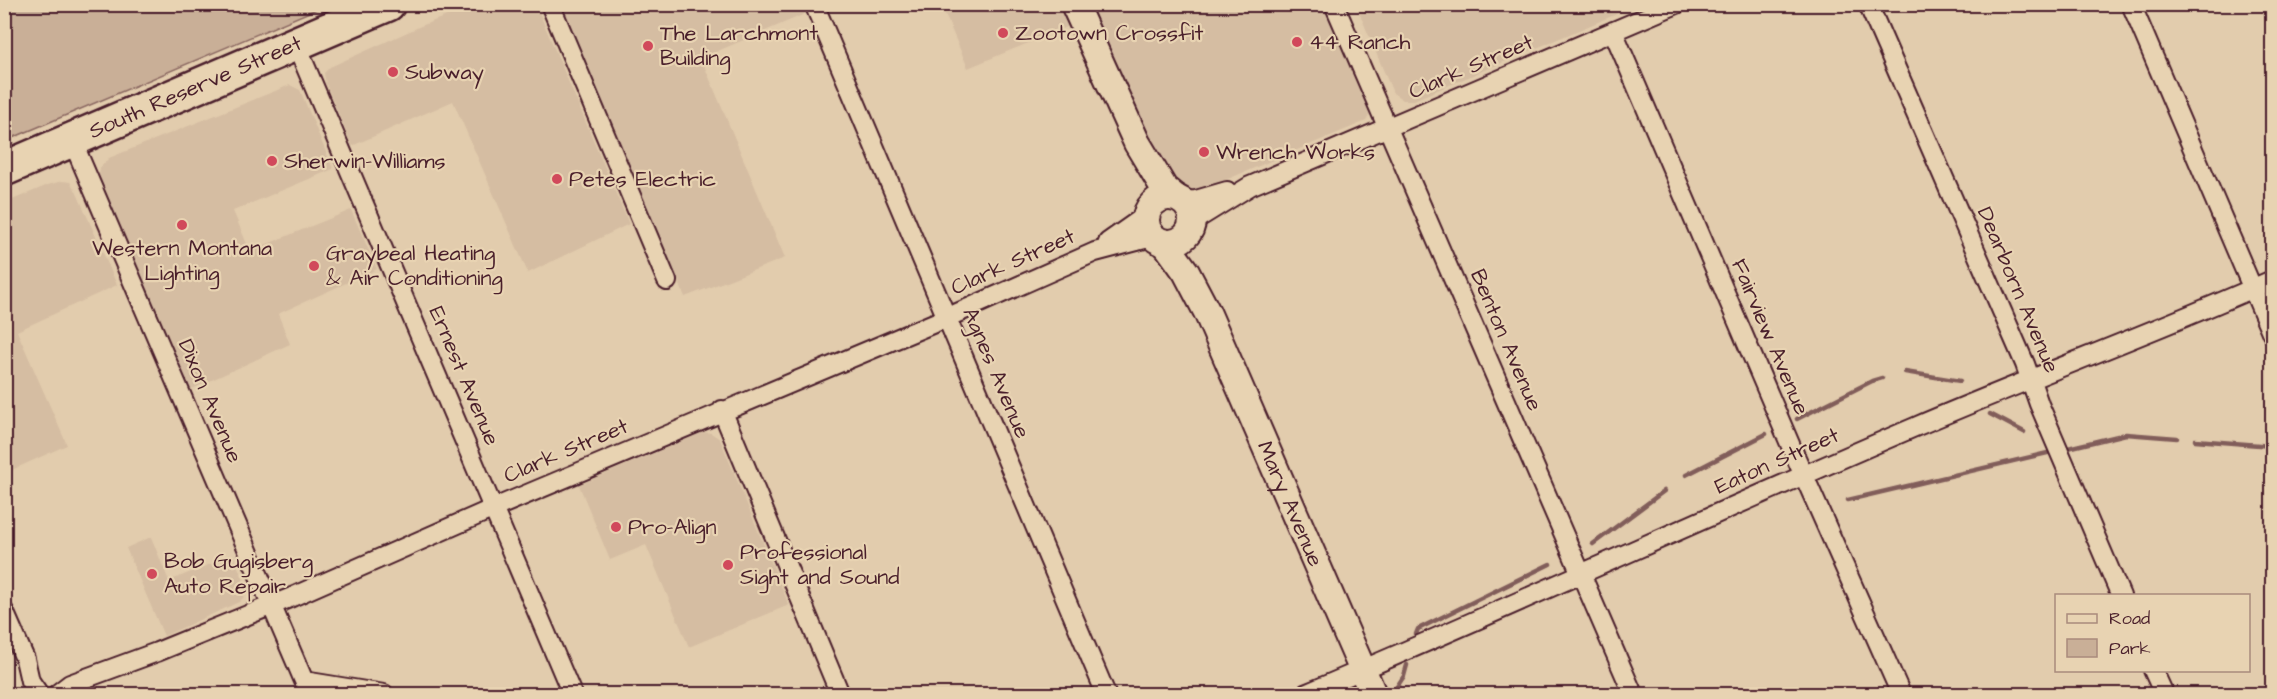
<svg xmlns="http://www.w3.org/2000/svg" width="2277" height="699" font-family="'Architects Daughter',sans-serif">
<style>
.built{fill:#d5bda2}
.green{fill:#c9af97;stroke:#8a6761;stroke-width:1.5}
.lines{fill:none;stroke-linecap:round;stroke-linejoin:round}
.stream{stroke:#815d5a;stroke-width:4.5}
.street-casing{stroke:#4a1f2b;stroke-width:22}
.secondary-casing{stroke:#4a1f2b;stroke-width:30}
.highway-casing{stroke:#4a1f2b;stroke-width:38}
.street{stroke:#e8d3b2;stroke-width:18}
.secondary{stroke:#e8d3b2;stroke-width:26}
.highway{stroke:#e8d3b2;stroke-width:33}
.poi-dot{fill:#d1495b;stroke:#e8d3b2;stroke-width:2}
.labels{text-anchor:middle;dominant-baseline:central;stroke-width:4.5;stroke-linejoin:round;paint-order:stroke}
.poi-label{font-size:22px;fill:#4a1f2b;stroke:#e8d3b2;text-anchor:start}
.street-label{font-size:22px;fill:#4a1f2b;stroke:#e8d3b2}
</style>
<rect width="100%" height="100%" fill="#e2ccad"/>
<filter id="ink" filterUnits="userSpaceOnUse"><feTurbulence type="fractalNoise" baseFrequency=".0167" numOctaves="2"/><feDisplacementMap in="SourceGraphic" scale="12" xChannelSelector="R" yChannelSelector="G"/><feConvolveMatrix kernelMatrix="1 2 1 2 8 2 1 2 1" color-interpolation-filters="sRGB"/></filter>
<g filter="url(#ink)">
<!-- built -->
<path class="built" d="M 477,4 L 536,5 L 629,224 L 528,273 L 453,101 L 352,146 L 326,84 L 324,73 L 330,67 L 421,26 Z
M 561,5 L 801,5 L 805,14 L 701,58 L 785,258 L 685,297 Z
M 941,5 L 1065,5 L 1074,24 L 968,68 Z
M 1090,5 L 1326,5 L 1371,112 L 1366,121 L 1190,195 L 1163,174 Z
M 1356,5 L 1638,5 L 1414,100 L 1403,100 L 1393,93 Z
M 2259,5 L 2272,5 L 2272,37 Z
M 290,85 L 300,90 L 333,169 L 233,211 L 250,251 L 351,210 L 377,269 L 278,314 L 290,344 L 190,390 L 99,176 L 100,168 L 109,158 Z
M 62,181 L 70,182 L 76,191 L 117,285 L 17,331 L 67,445 L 12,470 L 4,452 L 5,203 L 48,185 Z
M 704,432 L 711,433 L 720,439 L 789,605 L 689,647 L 646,545 L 610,560 L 579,485 Z
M 151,537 L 169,581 L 233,555 L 246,586 L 247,591 L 244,597 L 239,602 L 164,636 L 126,548 Z"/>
<!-- green -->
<path class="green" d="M 5,4 L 326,4 L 326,5 L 5,141 Z"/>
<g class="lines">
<!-- stream -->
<path class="stream" d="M 1905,372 L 1960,381
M 1990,414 L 2024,432
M 1797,419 L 1872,381 L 1882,378
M 2195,440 L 2272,446
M 2064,449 L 2126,434 L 2177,438
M 1686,475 L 1766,434
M 1848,500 L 2056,451
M 1593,544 L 1664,491
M 1416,634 L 1418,629 L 1550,564
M 1392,694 L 1404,676 L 1407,665"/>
<defs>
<path id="street" d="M 550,4 L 667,281
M 814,4 L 1106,694
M 1334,4 L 1633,694
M 1868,4 L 2025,364 L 2039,404 L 2121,596
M 2131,4 L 2272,334
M 1613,31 L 1793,451 L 1901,694
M 296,44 L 572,694
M 72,140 L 304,681 L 384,694
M 1182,201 L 1196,200 L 1227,191
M 1192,222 L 1250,186 L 1677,4
M 1108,242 L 1145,216
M 722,410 L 840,694
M 4,611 L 25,659 L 30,681 L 39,694
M 2153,670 L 2164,694
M 57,694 L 70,684 L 157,652 L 292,597 L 494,508 L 946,318 L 1095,252 L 1152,237
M 1305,694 C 1510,608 1711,514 1915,427 C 2034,376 2155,332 2272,280"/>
<g id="secondary">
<path d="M 1074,4 L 1137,143 L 1164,188 L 1175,197"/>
<circle cx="1169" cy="220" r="23"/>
<path id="s1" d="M 1165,243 L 1186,272 L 1207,312 L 1373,694"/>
</g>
<g id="highway">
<path id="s2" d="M 4,169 L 388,4"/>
</g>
</defs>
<!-- street casing -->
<use href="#street" class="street-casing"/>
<!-- secondary casing -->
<use href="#secondary" class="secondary-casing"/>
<!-- highway casing -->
<use href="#highway" class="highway-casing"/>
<!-- street -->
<use href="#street" class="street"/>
<!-- secondary -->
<use href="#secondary" class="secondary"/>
<!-- highway -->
<use href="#highway" class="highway"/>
</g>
</g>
<!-- markers -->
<g class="poi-dot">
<circle cx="1003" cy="33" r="6"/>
<circle cx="1297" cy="42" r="6"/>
<circle cx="648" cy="46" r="6"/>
<circle cx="393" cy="72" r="6"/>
<circle cx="1204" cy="152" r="6"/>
<circle cx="272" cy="161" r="6"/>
<circle cx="557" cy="179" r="6"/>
<circle cx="182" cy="225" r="6"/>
<circle cx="314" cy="266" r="6"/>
<circle cx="616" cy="527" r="6"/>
<circle cx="728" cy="565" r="6"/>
<circle cx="152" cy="574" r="6"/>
</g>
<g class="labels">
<!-- poi labels -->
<g class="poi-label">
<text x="660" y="33">The Larchmont<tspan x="660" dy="25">Building</tspan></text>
<text x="1015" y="33">Zootown Crossfit</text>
<text x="1309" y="42">44 Ranch</text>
<text x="405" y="72">Subway</text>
<text x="1216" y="152">Wrench Works</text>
<text x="284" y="161">Sherwin-Williams</text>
<text x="569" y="179">Petes Electric</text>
<text x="182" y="248" text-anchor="middle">Western Montana<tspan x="182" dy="25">Lighting</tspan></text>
<text x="326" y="253">Graybeal Heating<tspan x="326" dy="25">&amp; Air Conditioning</tspan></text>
<text x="628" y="527">Pro-Align</text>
<text x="740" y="552">Professional<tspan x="740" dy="25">Sight and Sound</tspan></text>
<text x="164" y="561">Bob Gugisberg<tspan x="164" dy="25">Auto Repair</tspan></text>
</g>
<!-- street labels -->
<g class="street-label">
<text transform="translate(1471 67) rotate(-23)">Clark Street</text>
<text stroke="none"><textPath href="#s2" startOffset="208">South Reserve Street</textPath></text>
<text transform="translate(1013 262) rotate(-24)">Clark Street</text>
<text transform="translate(2018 290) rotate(67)">Dearborn Avenue</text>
<text transform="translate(1770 337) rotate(67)">Fairview Avenue</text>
<text transform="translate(1506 340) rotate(67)">Benton Avenue</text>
<text transform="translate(996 373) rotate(67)">Agnes Avenue</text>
<text transform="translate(464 376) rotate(67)">Ernest Avenue</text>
<text transform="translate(210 401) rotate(67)">Dixon Avenue</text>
<text transform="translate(566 451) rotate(-23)">Clark Street</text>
<text transform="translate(1777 461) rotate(-24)">Eaton Street</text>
<text stroke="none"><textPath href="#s1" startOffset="290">Mary Avenue</textPath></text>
</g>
</g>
<!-- margin -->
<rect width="2277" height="699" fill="none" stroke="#e8d3b2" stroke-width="24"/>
<rect x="12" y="12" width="2253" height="675" fill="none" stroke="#4a1f2b" stroke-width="2" filter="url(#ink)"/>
<!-- legend -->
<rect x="2055" y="594" width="195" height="78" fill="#e8d3b2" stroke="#a98b7c" stroke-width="1.5"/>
<rect x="2067" y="614" width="30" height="9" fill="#e8d3b2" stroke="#a98b7c" stroke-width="1.5"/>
<text x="2109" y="624" font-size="18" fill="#4a1f2b">Road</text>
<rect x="2067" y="639" width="30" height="18" fill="#c9af97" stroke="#a98b7c" stroke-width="1.5"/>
<text x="2109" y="654" font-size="18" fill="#4a1f2b">Park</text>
</svg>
